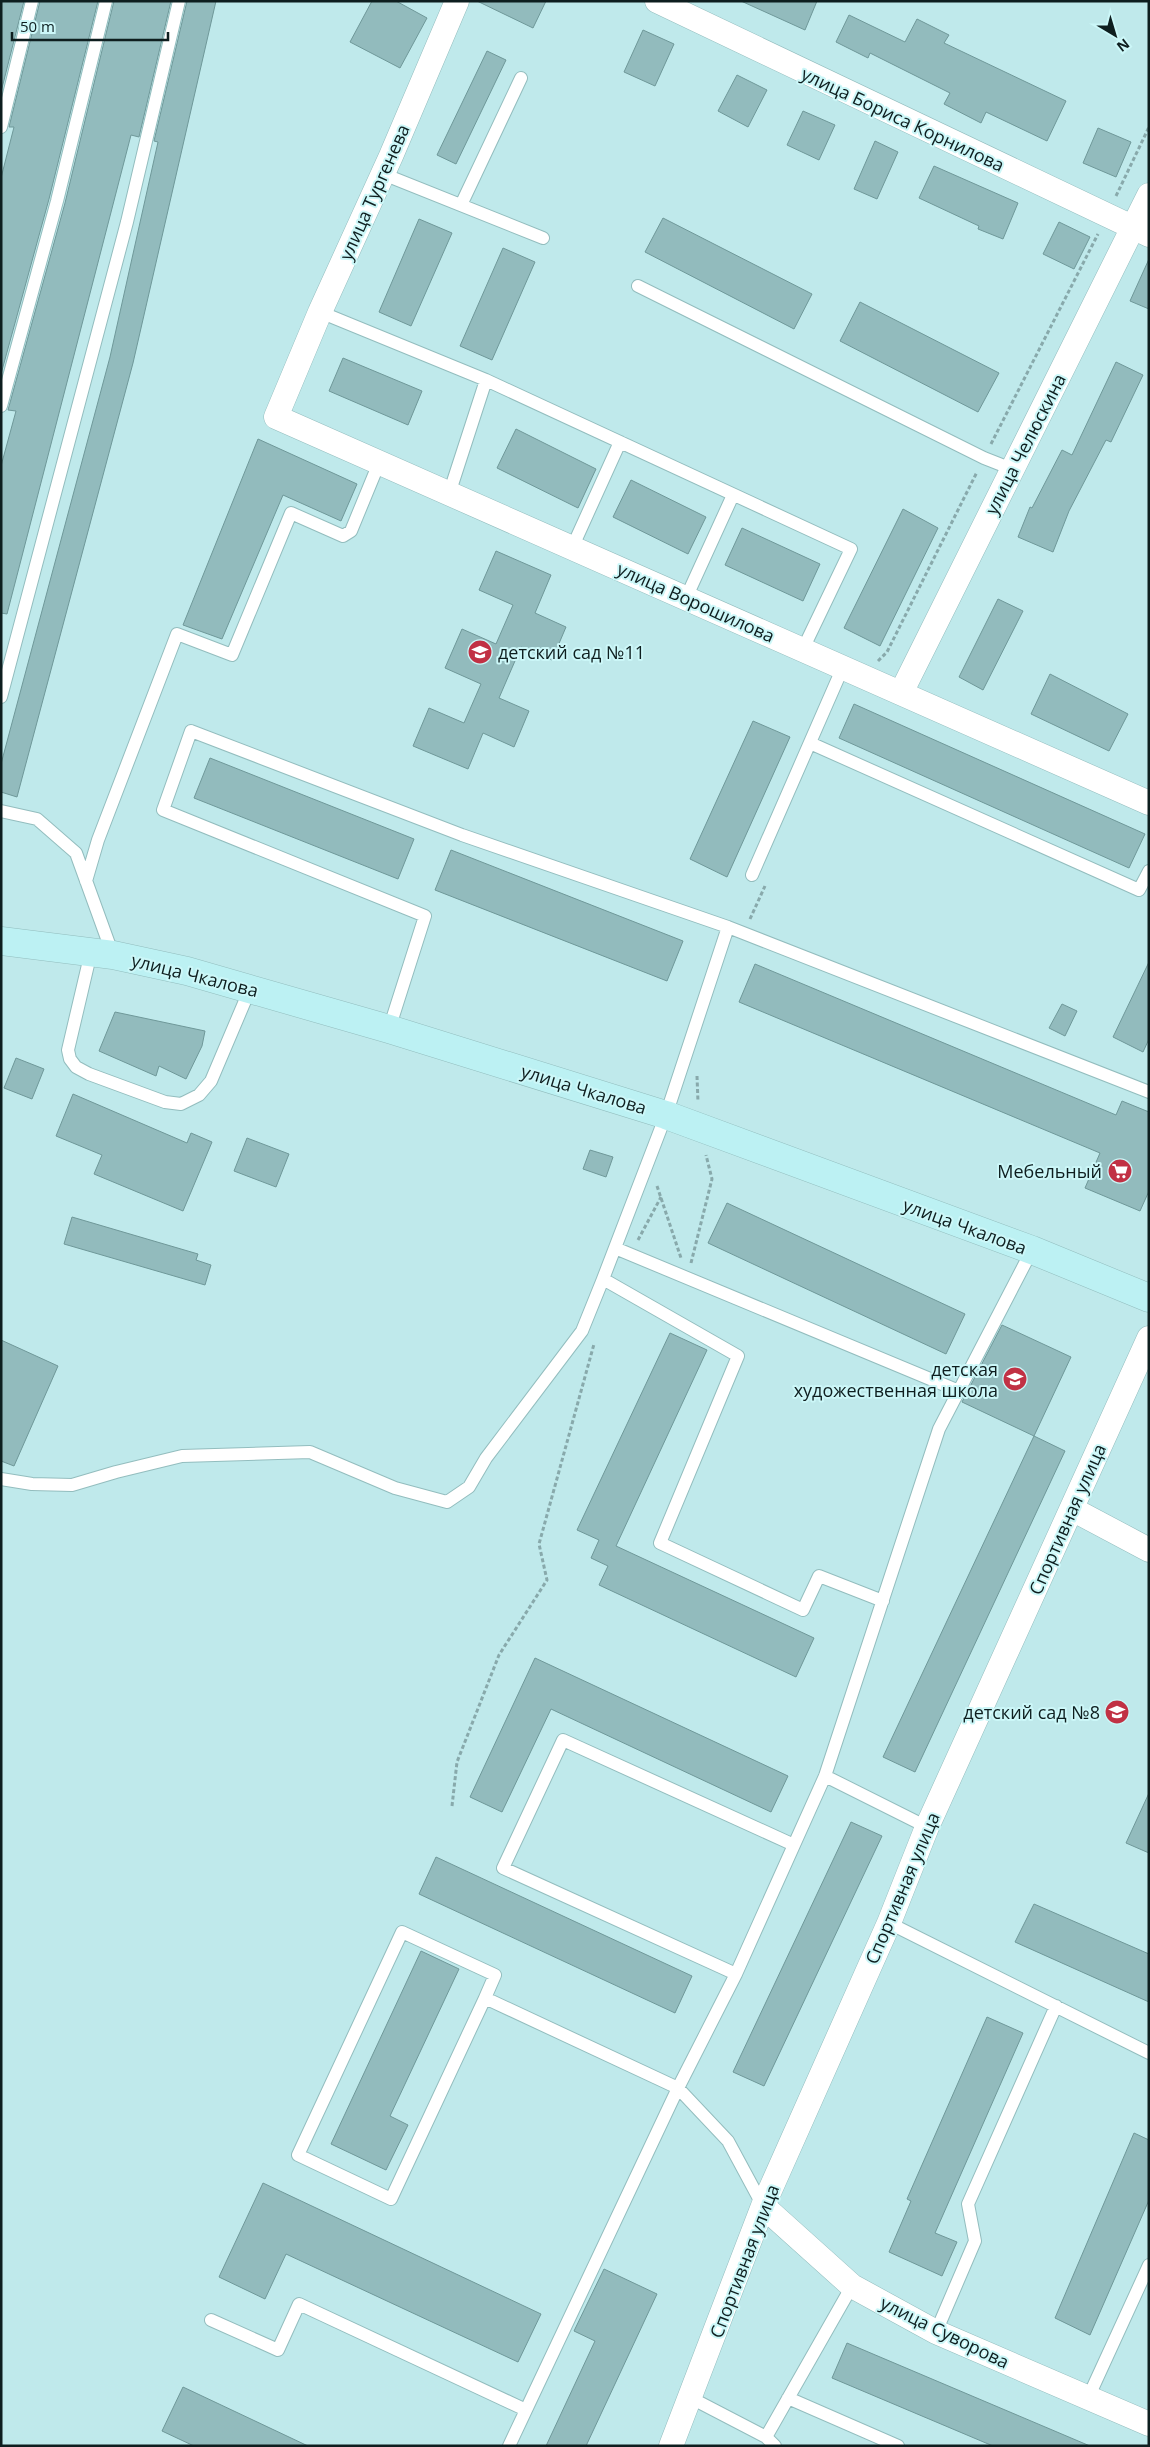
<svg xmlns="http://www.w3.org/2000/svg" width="1150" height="2447" font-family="'Open Sans',sans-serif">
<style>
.building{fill:#92bbbd;stroke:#6f9899}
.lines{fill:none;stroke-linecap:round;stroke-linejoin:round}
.lane-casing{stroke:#93bdbe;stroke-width:14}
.street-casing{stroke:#93bdbe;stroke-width:25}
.secondary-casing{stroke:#93bdbe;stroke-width:29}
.path{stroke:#88a9ab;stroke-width:3;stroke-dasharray:4 2.5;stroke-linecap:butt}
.lane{stroke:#fff;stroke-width:12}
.street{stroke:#fff;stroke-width:24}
.secondary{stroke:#bcf1f3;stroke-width:28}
.labels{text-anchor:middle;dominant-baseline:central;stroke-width:4;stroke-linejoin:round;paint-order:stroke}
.street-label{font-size:18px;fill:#0e1e1f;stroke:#ccf7f8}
.poi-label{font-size:18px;fill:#0e1e1f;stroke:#ccf7f8;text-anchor:end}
</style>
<rect width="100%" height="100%" fill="#bfe9eb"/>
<!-- building -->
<path class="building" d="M 1,1 L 24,1 L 1,92 Z
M 40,1 L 98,1 L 49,199 L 1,374 L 1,178 L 14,127 L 9,127 Z
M 114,1 L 171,1 L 139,137 L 131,135 L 7,614 L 1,613 L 1,466 L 16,411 L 8,410 L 65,203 Z
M 187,1 L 216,1 L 133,363 L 17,797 L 1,792 L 1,764 L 110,357 L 158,142 L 154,141 Z
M 372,1 L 396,1 L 427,18 L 400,68 L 350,42 Z
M 477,1 L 546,1 L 533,28 Z
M 741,1 L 817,1 L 805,30 Z
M 849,15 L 905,42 L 917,19 L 949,35 L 944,43 L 1066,101 L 1047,141 L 986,112 L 981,123 L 944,104 L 950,93 L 870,53 L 868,58 L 836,42 Z
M 643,30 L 674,44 L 655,86 L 624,72 Z
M 487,51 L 506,60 L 456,164 L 437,155 Z
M 737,75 L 767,90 L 748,127 L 718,111 Z
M 803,111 L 835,125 L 819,160 L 787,145 Z
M 1098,128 L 1131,142 L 1116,177 L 1083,163 Z
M 875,141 L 898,152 L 877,199 L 854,189 Z
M 934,166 L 1018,203 L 1003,239 L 978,229 L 979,226 L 919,198 Z
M 663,218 L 812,294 L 794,329 L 645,252 Z
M 419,219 L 452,233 L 411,326 L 379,312 Z
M 1059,222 L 1090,237 L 1074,269 L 1043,254 Z
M 503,248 L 535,262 L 492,360 L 460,346 Z
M 1149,259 L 1149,309 L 1130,301 Z
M 860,302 L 999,373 L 978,412 L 840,341 Z
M 343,358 L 422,391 L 408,425 L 329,391 Z
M 1116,362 L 1143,375 L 1111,442 L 1106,440 L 1069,511 L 1053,552 L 1018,537 L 1030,507 L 1032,508 L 1062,450 L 1072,455 Z
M 516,429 L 596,469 L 578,508 L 497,468 Z
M 258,439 L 357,484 L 341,521 L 283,495 L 222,639 L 183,625 Z
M 631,480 L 706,517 L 688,554 L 613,517 Z
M 903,509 L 938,528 L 880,646 L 844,628 Z
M 742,528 L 820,564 L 803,601 L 725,565 Z
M 496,551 L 551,575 L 535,613 L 566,627 L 552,660 L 521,647 L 499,698 L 529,711 L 514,747 L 483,733 L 468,769 L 413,746 L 429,708 L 464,723 L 481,684 L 445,668 L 462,629 L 496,644 L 513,605 L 479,590 Z
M 998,599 L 1023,611 L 983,690 L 959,677 Z
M 1050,674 L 1128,714 L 1109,751 L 1031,714 Z
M 854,704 L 1145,834 L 1129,868 L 839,738 Z
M 753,721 L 790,737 L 727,877 L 690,859 Z
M 210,758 L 414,839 L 398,879 L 194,798 Z
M 451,850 L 683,941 L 667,981 L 435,890 Z
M 1149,962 L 1149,1039 L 1143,1052 L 1113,1037 Z
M 755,964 L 1116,1115 L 1122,1101 L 1149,1112 L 1149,1191 L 1140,1211 L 1085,1188 L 1100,1153 L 739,1002 Z
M 1062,1004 L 1077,1011 L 1065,1036 L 1049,1028 Z
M 115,1012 L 205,1031 L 202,1046 L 186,1079 L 159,1066 L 156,1076 L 99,1051 Z
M 16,1058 L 44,1069 L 32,1099 L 4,1088 Z
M 73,1094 L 187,1143 L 191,1133 L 212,1142 L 183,1211 L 94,1174 L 102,1155 L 56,1136 Z
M 247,1138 L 289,1154 L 276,1187 L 234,1171 Z
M 590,1150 L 613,1157 L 606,1177 L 583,1169 Z
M 727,1203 L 965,1314 L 946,1354 L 708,1243 Z
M 72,1217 L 198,1254 L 196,1260 L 211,1265 L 205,1285 L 64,1244 Z
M 1002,1325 L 1071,1357 L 1034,1436 L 962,1402 Z
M 670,1333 L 707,1350 L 616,1546 L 814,1638 L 796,1677 L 599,1585 L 608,1566 L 591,1558 L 599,1540 L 577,1530 Z
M 1,1340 L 58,1366 L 14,1466 L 1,1461 Z
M 1034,1436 L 1065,1451 L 915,1772 L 883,1757 Z
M 535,1658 L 788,1776 L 771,1812 L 551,1709 L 502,1812 L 470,1797 Z
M 1149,1793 L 1149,1853 L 1126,1843 Z
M 851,1822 L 882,1836 L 764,2086 L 733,2072 Z
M 436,1857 L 692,1976 L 675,2013 L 419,1894 Z
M 1034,1904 L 1149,1954 L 1149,2002 L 1015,1942 Z
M 421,1951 L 459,1969 L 390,2116 L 408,2125 L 386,2170 L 331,2144 Z
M 987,2017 L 1023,2033 L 935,2233 L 957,2242 L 942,2276 L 889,2252 L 911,2201 L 907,2199 Z
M 1134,2133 L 1149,2140 L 1149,2200 L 1090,2335 L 1055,2318 Z
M 263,2183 L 541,2314 L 518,2362 L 286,2254 L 265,2299 L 219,2277 Z
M 604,2269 L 657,2294 L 586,2446 L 546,2446 L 595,2341 L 574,2331 Z
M 847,2343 L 1090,2446 L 993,2446 L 832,2378 Z
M 183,2387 L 308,2446 L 194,2446 L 162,2431 Z"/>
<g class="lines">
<defs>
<path id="lane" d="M 1,127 L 32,1
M 383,174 L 543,238
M 461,205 L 521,78
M 638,286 L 984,458 L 1012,469
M 320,312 L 486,380
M 1,406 L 57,201 L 106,1
M 449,494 L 486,380 L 851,549 L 803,649
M 572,548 L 620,442
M 686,598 L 733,495
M 1,697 L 127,222 L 179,1
M 810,743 L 1139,890 L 1149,871
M 1,811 L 37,819 L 76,853 L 113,955
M 752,875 L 843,667
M 86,881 L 98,840 L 177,634 L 232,655 L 291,513 L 343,536 L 351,531 L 379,463
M 728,927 L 666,1115 L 603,1279 L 738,1356 L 660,1543 L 803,1610 L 819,1576 L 883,1601
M 91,952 L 68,1050 L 70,1059 L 76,1067 L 89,1074 L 165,1102 L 181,1104 L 199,1095 L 211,1081 L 250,989
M 389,1029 L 425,916 L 163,810 L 191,731 L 462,835 L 728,927 L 1149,1092
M 615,1248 L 959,1391
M 1,1479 L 32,1484 L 72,1485 L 116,1472 L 182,1456 L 310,1452 L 395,1488 L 447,1502 L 469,1487 L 486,1458 L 582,1331 L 603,1279
M 825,1776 L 927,1827
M 889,1923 L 1149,2053
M 736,1974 L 503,1868 L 563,1740 L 794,1845
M 763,2206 L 728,2141 L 678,2088 L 736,1974 L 825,1776 L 939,1429 L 1032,1250
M 211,2320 L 278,2350 L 299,2304 L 526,2410 L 678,2088 L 485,1998 L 391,2199 L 298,2155 L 402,1932 L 495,1975 L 485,1998
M 936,2332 L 975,2241 L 968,2204 L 1056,2006
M 691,2398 L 766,2437
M 788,2398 L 898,2446
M 1088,2398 L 1149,2265
M 509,2446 L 526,2410
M 775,2446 L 766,2437 L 852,2286"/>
<path id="street" d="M 457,1 L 391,156 L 320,312 L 276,417 L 1149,803
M 657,1 L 1149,235
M 901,693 L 1149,195
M 1072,1509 L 1149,1550
M 763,2206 L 852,2286 L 936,2332 L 1149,2424
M 671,2446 L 763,2206 L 889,1923 L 927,1827 L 1149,1338"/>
<path id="secondary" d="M 1,941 L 113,955 L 187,971 L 389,1029 L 666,1115 L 1032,1250 L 1149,1298"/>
</defs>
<!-- lane casing -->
<use href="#lane" class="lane-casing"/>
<!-- street casing -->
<use href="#street" class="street-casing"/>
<!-- secondary casing -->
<use href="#secondary" class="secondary-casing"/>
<!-- path -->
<path class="path" d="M 1116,196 L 1149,127
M 991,444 L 1098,234
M 878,661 L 887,652 L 977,472
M 750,919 L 765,886
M 697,1076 L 698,1102
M 657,1186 L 681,1258
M 638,1240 L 661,1197
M 691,1263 L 712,1179 L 706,1155
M 452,1806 L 457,1762 L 499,1655 L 547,1580 L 539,1544 L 594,1344"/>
<!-- lane -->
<use href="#lane" class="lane"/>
<!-- street -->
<use href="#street" class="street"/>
<!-- secondary -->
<use href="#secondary" class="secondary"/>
</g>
<!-- icons -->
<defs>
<symbol id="school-disc" viewBox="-11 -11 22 22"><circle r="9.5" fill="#c13144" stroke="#ccf7f8"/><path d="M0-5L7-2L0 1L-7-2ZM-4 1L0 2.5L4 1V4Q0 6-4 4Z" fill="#fff"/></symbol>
<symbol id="supermarket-disc" viewBox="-11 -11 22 22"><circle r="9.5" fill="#c13144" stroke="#ccf7f8"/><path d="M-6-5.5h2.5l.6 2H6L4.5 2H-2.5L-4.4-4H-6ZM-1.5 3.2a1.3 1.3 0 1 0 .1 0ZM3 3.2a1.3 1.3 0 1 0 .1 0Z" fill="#fff"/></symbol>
</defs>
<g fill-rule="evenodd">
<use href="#school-disc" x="466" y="638" width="28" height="28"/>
<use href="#supermarket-disc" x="1106" y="1157" width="28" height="28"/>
<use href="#school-disc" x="1001" y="1365" width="28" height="28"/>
<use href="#school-disc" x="1103" y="1698" width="28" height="28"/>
</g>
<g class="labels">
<!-- street labels -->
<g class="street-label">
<text transform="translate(903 119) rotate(25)">улица Бориса Корнилова</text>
<text transform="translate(374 192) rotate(-66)">улица Тургенева</text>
<text transform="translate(1025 444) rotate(-63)">улица Челюскина</text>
<text transform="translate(696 602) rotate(24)">улица Ворошилова</text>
<text transform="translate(195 975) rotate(14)">улица Чкалова</text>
<text transform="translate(584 1089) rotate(17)">улица Чкалова</text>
<text transform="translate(965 1226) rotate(20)">улица Чкалова</text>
<text transform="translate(1067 1519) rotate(-66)">Спортивная улица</text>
<text transform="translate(902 1888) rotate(-67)">Спортивная улица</text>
<text transform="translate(744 2261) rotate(-69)">Спортивная улица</text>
<text transform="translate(945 2332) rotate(26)">улица Суворова</text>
</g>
<!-- poi labels -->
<g class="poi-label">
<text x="498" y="652" text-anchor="start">детский сад №11</text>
<text x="1102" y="1171">Мебельный</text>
<text x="998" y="1369">детская<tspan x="998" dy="21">художественная школа</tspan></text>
<text x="1100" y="1712">детский сад №8</text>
</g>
</g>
<!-- border -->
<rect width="1150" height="2447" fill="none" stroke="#0e1e1f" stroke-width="5"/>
<!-- north arrow -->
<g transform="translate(1115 35) rotate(142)" stroke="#ccf7f8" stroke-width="4" paint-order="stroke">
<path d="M0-4L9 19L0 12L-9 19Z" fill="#0e1e1f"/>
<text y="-8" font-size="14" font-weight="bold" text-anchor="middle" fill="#0e1e1f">N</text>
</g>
<!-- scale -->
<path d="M12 32v8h156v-8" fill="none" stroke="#0e1e1f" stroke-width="2.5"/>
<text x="20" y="32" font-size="15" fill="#0e1e1f" stroke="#ccf7f8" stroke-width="4" paint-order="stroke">50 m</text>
</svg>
